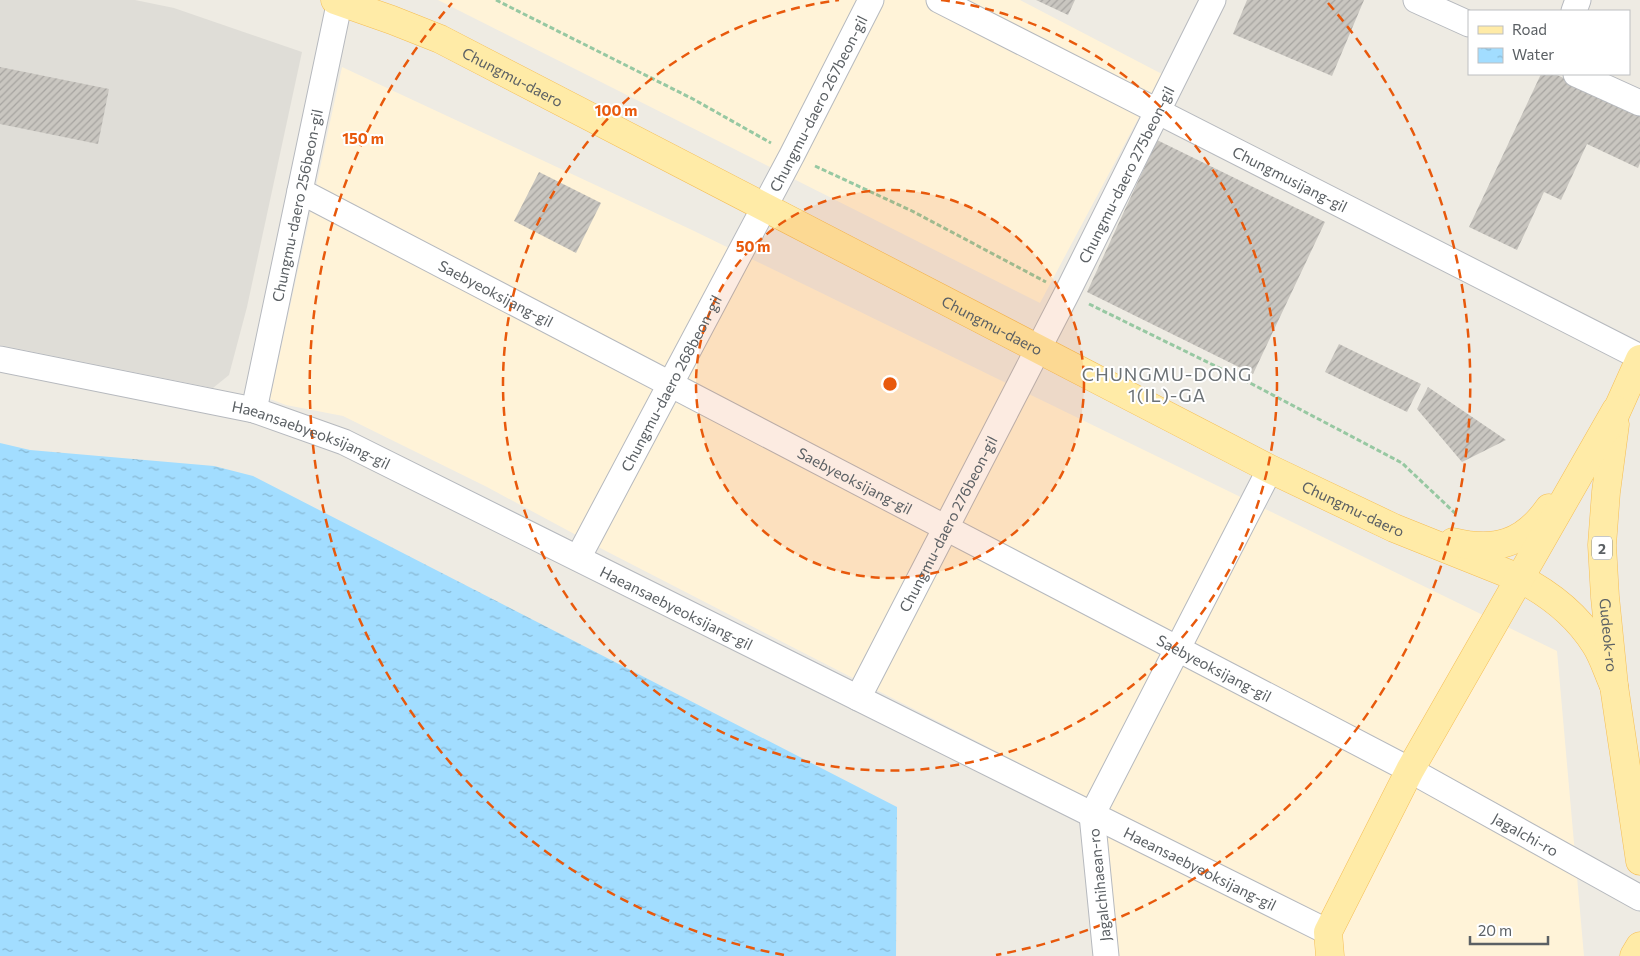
<svg xmlns="http://www.w3.org/2000/svg" width="1640" height="956" font-family="Commissioner,sans-serif">
<style>
.commercial{fill:#fff3d8}
.industrial{fill:#dfddd7}
.water{fill:url(#water-ripples)}
.building{fill:url(#building-hatch)}
.lines{fill:none;stroke-linecap:round;stroke-linejoin:round}
.minor-casing{stroke:#b6b9be;stroke-width:27}
.major-casing{stroke:#f5be55;stroke-width:29}
.path{stroke:#97c8a2;stroke-width:3;stroke-dasharray:5 2.5;stroke-linecap:butt}
.minor{stroke:#fff;stroke-width:25}
.major{stroke:#ffeba7;stroke-width:28}
.ring{fill:none;stroke:#e8590c;stroke-width:2.5;stroke-dasharray:9 6}
.labels{text-anchor:middle;dominant-baseline:central;stroke-width:4;stroke-linejoin:round;paint-order:stroke}
.shield{fill:#fff;stroke:#8c9092;stroke-width:1}
.shield-label{font-size:14px;font-weight:bold;fill:#5b6064}
.street-label{font-size:15px;fill:#5b6064;stroke:#fff}
.quarter-label{font-size:18px;letter-spacing:1px;fill:#6c7276;stroke:#fff}
.centre{fill:#e8590c;stroke:#fff;stroke-width:2.5}
.ring-label{font-size:15px;text-anchor:middle;font-weight:bold;fill:#e8590c;stroke:#fff;stroke-width:4;stroke-linejoin:round;paint-order:stroke}
</style>
<defs>
<pattern id="water-ripples" width="26" height="14" patternUnits="userSpaceOnUse" patternTransform="scale(1.25)"><rect width="26" height="14" fill="#a2ddff"/><path d="M2 4q2-2 4 0t4 0M15 11q2-2 4 0t4 0" fill="none" stroke="#87b7d2"/></pattern>
<pattern id="building-hatch" width="6" height="6" patternUnits="userSpaceOnUse" patternTransform="scale(1.25)"><rect width="6" height="6" fill="#c9c6c0"/><path d="M-1 1l2-2M0 6l6-6M5 7l2-2" fill="none" stroke="#a6a4a0"/></pattern>
</defs>
<rect width="100%" height="100%" fill="#eeebe3"/>
<!-- commercial -->
<path class="commercial" d="M 438,0 L 1020,0 L 1162,74 L 1040,303 Z
M 342,67 L 692,230 L 1557,651 L 1584,956 L 1119,956 L 1105,811 L 1080,794 L 800,651 L 604,550 L 487,487 L 343,416 L 286,405 L 270,399 Z"/>
<!-- industrial -->
<path class="industrial" d="M 0,0 L 135,0 L 174,8 L 302,52 L 247,307 L 229,375 L 213,388 L 0,345 Z"/>
<!-- water -->
<path class="water" d="M 0,443 L 30,450 L 214,466 L 253,476 L 897,807 L 896,956 L 0,956 Z"/>
<!-- building -->
<path class="building" d="M 1036,0 L 1075,0 L 1068,15 Z
M 1247,0 L 1364,0 L 1332,76 L 1233,34 Z
M 0,67 L 109,89 L 98,144 L 0,124 Z
M 1541,74 L 1555,74 L 1640,114 L 1640,163 L 1638,168 L 1587,144 L 1561,200 L 1544,192 L 1517,250 L 1469,227 Z
M 1157,140 L 1325,222 L 1253,374 L 1087,292 Z
M 539,172 L 601,203 L 576,253 L 514,221 Z
M 1339,344 L 1421,384 L 1407,412 L 1325,372 Z
M 1428,387 L 1506,440 L 1462,462 L 1417,409 Z"/>
<g class="lines">
<defs>
<g id="minor">
<path id="s1" d="M 939,0 L 1640,357"/>
<path d="M 1416,0 L 1469,24"/>
<path d="M 1574,11 L 1578,0"/>
<path d="M 1576,74 L 1640,103"/>
<path id="s2" d="M 300,191 L 1410,770 L 1640,898"/>
<path id="s3" d="M 0,359 L 254,410 L 344,442 L 1328,932"/>
<path id="s4" d="M 254,410 L 340,0"/>
<path id="s5" d="M 578,558 L 792,155 L 871,0"/>
<path id="s6" d="M 858,698 L 1067,293 L 1213,0"/>
<path d="M 1106,956 L 1092,815 L 1270,469"/>
</g>
<g id="major">
<path id="s7" d="M 335,0 L 392,20 L 440,39 L 1270,469 L 1394,528 L 1519,578 C 1550,594 1576,614 1595,644 C 1603,656 1608,673 1614,686"/>
<path id="s8" d="M 1615,424 L 1606,492 L 1602,545 L 1605,597 L 1614,686 L 1640,861"/>
<path d="M 1610,426 L 1640,359"/>
<path d="M 1453,542 C 1495,552 1524,544 1549,508"/>
<path d="M 1330,956 L 1328,932 L 1410,770 L 1616,410"/>
<path d="M 1634,956 L 1640,946"/>
</g>
</defs>
<!-- minor casing -->
<use href="#minor" class="minor-casing"/>
<!-- major casing -->
<use href="#major" class="major-casing"/>
<!-- path -->
<path class="path" d="M 496,0 L 693,99 L 771,143
M 815,166 L 912,211 L 1046,282
M 1089,304 L 1252,384 L 1402,463 L 1457,515"/>
<!-- minor -->
<use href="#minor" class="minor"/>
<!-- major -->
<use href="#major" class="major"/>
</g>
<!-- distance rings -->
<circle cx="890" cy="384" r="194" fill="#e8590c" fill-opacity=".12"/>
<g class="ring">
<circle cx="890" cy="384" r="194"/>
<path d="M941 0A387 387 0 1 1 839 0"/>
<path d="M784 955A581 581 0 0 1 452 3M1328 3A581 581 0 0 1 996 955"/>
</g>
<g class="labels">
<!-- shield labels -->
<rect class="shield" x="1592" y="536.5" width="20" height="23" rx="4"/>
<g class="shield-label">
<text x="1602" y="548">2</text>
</g>
<!-- street labels -->
<g class="street-label">
<text stroke="none"><textPath href="#s7" startOffset="194">Chungmu-daero</textPath></text>
<text stroke="none"><textPath href="#s5" startOffset="514">Chungmu-daero 267beon-gil</textPath></text>
<text stroke="none"><textPath href="#s6" startOffset="588">Chungmu-daero 275beon-gil</textPath></text>
<text stroke="none"><textPath href="#s1" startOffset="394">Chungmusijang-gil</textPath></text>
<text stroke="none"><textPath href="#s4" startOffset="209">Chungmu-daero 256beon-gil</textPath></text>
<text stroke="none"><textPath href="#s2" startOffset="221">Saebyeoksijang-gil</textPath></text>
<text stroke="none"><textPath href="#s7" startOffset="734">Chungmu-daero</textPath></text>
<text stroke="none"><textPath href="#s5" startOffset="198">Chungmu-daero 268beon-gil</textPath></text>
<text stroke="none"><textPath href="#s3" startOffset="321">Haeansaebyeoksijang-gil</textPath></text>
<text stroke="none"><textPath href="#s2" startOffset="626">Saebyeoksijang-gil</textPath></text>
<text stroke="none"><textPath href="#s7" startOffset="1139">Chungmu-daero</textPath></text>
<text stroke="none"><textPath href="#s6" startOffset="196">Chungmu-daero 276beon-gil</textPath></text>
<text stroke="none"><textPath href="#s3" startOffset="726">Haeansaebyeoksijang-gil</textPath></text>
<text stroke="none"><textPath href="#s8" startOffset="212">Gudeok-ro</textPath></text>
<text stroke="none"><textPath href="#s2" startOffset="1031">Saebyeoksijang-gil</textPath></text>
<text stroke="none"><textPath href="#s2" startOffset="1384">Jagalchi-ro</textPath></text>
<text stroke="none"><textPath href="#s3" startOffset="1311">Haeansaebyeoksijang-gil</textPath></text>
<text transform="translate(1099 885) rotate(-96)">Jagalchihaean-ro</text>
</g>
<!-- quarter labels -->
<g class="quarter-label">
<text x="1167" y="374">CHUNGMU-DONG<tspan x="1167" dy="21">1(IL)-GA</tspan></text>
</g>
</g>
<circle cx="890" cy="384" r="8" class="centre"/>
<g class="ring-label">
<text x="616" y="116">100 m</text>
<text x="363" y="144">150 m</text>
<text x="753" y="252">50 m</text>
</g>
<!-- legend -->
<rect x="1468" y="10" width="162" height="65" fill="#ffffff" stroke="#bdbfc1"/>
<rect x="1478" y="26" width="25" height="8" fill="#ffeba7" stroke="#bdbfc1"/>
<text x="1512" y="35" font-size="15" fill="#5b6064">Road</text>
<rect x="1478" y="48" width="25" height="15" fill="url(#water-ripples)" stroke="#bdbfc1"/>
<text x="1512" y="60" font-size="15" fill="#5b6064">Water</text>
<!-- scale -->
<path d="M1470 936v8h78v-8" fill="none" stroke="#5b6064" stroke-width="2.5"/>
<text x="1478" y="936" font-size="15" fill="#5b6064" stroke="#ffffff" stroke-width="4" paint-order="stroke">20 m</text>
</svg>
